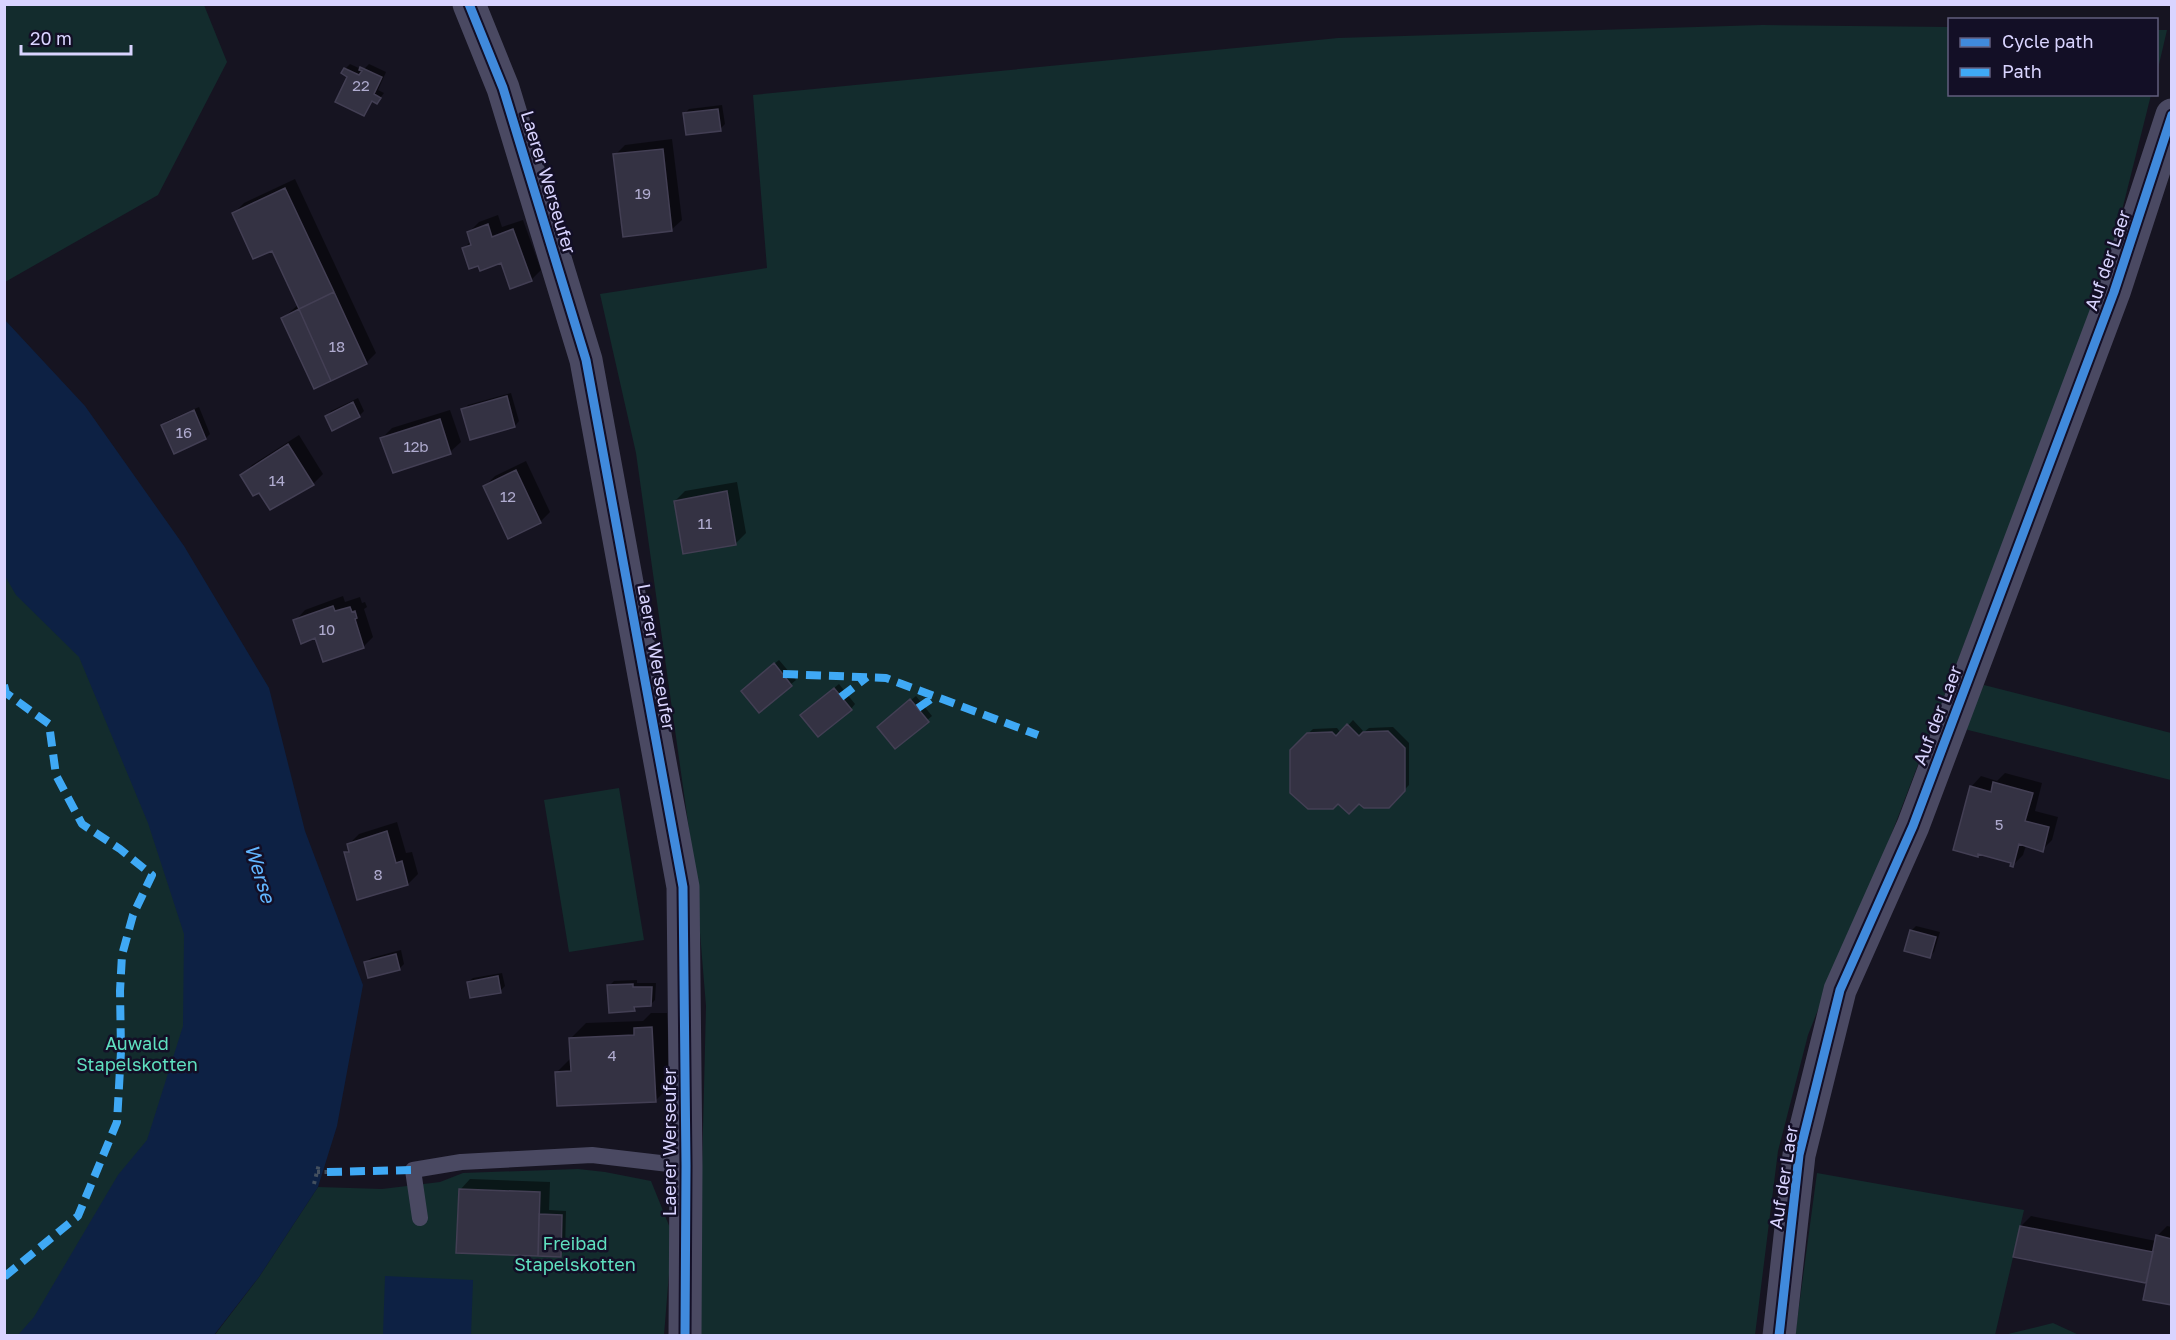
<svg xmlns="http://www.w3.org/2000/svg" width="2176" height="1340" font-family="'Golos Text',sans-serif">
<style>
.green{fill:#132c2d}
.water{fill:#0d2144}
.shadow{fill:#0007}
.building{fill:#343243;stroke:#433f54;stroke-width:1.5}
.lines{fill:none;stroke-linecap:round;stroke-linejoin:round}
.path{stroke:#44505f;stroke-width:4;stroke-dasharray:3 4.5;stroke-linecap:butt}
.lane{stroke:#4a4962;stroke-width:16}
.street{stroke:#4a4962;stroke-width:33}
.quiet{stroke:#3fa9f5;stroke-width:8;stroke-dasharray:15 8;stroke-linecap:butt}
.cycleway-casing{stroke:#130f26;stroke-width:13}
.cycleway{stroke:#408adc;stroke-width:9}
.labels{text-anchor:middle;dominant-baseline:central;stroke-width:5;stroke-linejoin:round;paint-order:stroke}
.number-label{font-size:15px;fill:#b0acd0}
.street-label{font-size:18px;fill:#d9d4ff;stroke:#130f26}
.park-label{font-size:18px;fill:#5fe0c0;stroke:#130f26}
.water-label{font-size:20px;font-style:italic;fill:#62b6ff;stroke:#130f26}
</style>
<rect width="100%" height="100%" fill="#161421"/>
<!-- green -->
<path class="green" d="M 5,4 L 204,5 L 227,62 L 158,195 L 5,282 Z
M 1762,25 L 1949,27 L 1950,94 L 2151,95 L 2107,270 L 1885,851 L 1842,949 L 1808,1035 L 1778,1151 L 1755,1335 L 698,1335 L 706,1006 L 695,872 L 636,453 L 600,294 L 767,268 L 753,95 L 1338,38 Z
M 2157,30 L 2167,30 L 2157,73 L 2156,30 Z
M 4,452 L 250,889 L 108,1335 L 5,1335 Z
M 1984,685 L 2171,733 L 2171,780 L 1964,729 Z
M 619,788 L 644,940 L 569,952 L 544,800 Z
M 578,1169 L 605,1172 L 651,1181 L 670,1228 L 671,1249 L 664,1335 L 214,1336 L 259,1277 L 318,1187 L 382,1189 L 440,1182 L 463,1173 Z
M 1817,1173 L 2024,1210 L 1995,1335 L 1795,1336 Z
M 2053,1323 L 2079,1335 L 2007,1335 L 2008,1334 Z"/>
<!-- water -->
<path class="water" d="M 5,320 L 85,406 L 184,546 L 269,688 L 305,831 L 363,985 L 337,1126 L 318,1187 L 259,1277 L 214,1335 L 18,1335 L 34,1317 L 118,1175 L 147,1140 L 183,1026 L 184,934 L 148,823 L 79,657 L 16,595 L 5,576 Z
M 385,1276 L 473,1280 L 471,1335 L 383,1335 Z"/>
<!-- shadow -->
<path class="shadow" d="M 350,64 L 363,70 L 369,64 L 386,72 L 378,90 L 384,93 L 377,102 L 373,100 L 364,114 L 345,69 Z
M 722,105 L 725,124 L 720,129 L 684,114 L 689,109 Z
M 672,139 L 682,220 L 671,230 L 615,155 L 625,145 Z
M 295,179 L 376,353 L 366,363 L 283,318 L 298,305 L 272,249 L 234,213 L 244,203 Z
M 498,215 L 502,227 L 523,220 L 541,270 L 531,280 L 502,261 L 463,249 L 471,241 L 469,232 L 479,222 Z
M 511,393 L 519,421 L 515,426 L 463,410 L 468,405 Z
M 358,398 L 364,411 L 359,416 L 327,416 L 331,411 Z
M 199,407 L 210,434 L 206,438 L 163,425 L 167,421 Z
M 450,410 L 461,442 L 450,452 L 382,438 L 392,428 Z
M 299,435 L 323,474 L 313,484 L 260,491 L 242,475 L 252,465 Z
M 526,461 L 550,512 L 540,522 L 485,486 L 495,476 Z
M 737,482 L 746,533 L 736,543 L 675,501 L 685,491 Z
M 343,596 L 345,602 L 360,597 L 362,603 L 365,602 L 367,607 L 364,609 L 373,637 L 363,647 L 316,637 L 295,621 L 305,610 Z
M 779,660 L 796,680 L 759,711 L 747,686 Z
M 839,684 L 855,704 L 851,709 L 807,710 Z
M 916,696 L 932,716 L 896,747 L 884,722 Z
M 1353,720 L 1364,732 L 1369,728 L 1393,727 L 1409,743 L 1409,785 L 1388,807 L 1359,802 L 1291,750 L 1313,729 L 1337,728 L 1341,733 Z
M 2005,773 L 2042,783 L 2035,811 L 2058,817 L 2052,840 L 2042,850 L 2026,845 L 2023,855 L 2013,865 L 2013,862 L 1980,853 L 1977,855 L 1971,787 L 1981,776 L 1997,781 Z
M 397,822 L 406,853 L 412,852 L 418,874 L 408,884 L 345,853 L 350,848 L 349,844 L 359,834 Z
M 1916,926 L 1940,932 L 1934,952 L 1929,957 L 1906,950 L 1912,930 Z
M 401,950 L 404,964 L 400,968 L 366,962 L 371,958 Z
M 502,973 L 505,986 L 500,991 L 468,982 L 473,978 Z
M 637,980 L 637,983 L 656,983 L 655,1000 L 650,1005 L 638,1005 L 634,1009 L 609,986 L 614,981 Z
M 651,1013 L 667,1013 L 670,1086 L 655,1101 L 556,1073 L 572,1057 L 571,1038 L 586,1023 L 643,1021 Z
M 470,1179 L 550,1182 L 549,1210 L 566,1211 L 565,1250 L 560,1255 L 460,1190 Z
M 2031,1216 L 2156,1241 L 2157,1236 L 2167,1226 L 2172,1227 L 2172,1304 L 2147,1282 L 2015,1256 L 2021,1226 Z"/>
<!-- building -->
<path class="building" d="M 360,67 L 382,77 L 374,94 L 381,98 L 377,104 L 372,101 L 364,116 L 335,102 L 347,77 L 341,73 L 344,68 L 359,75 L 362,71 L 359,70 Z
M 718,109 L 721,131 L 686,135 L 683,113 Z
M 663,149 L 672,231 L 623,237 L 613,154 Z
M 285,188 L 334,292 L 299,309 L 272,251 L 253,259 L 232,213 Z
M 488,224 L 492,237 L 513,229 L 532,281 L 510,289 L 501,263 L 480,271 L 478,266 L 469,269 L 462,248 L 471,245 L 467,232 Z
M 334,292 L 367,364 L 331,381 L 299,309 Z
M 299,309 L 331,381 L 314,389 L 281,318 Z
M 507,396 L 515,427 L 470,440 L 461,409 Z
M 353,402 L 360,417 L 332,431 L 325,416 Z
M 194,410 L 206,439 L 174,454 L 161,425 Z
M 440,419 L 451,454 L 393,473 L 380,438 Z
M 288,444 L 314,485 L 270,510 L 259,493 L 253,496 L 240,475 Z
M 516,470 L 541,523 L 508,539 L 483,486 Z
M 727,491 L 736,545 L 683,554 L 674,501 Z
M 333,606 L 335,611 L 350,607 L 352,612 L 355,611 L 357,618 L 355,619 L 364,648 L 323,662 L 315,638 L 301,644 L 293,620 Z
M 774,663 L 792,686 L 759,713 L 741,691 Z
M 834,688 L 852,710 L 818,737 L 800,715 Z
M 910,699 L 929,722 L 895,749 L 877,727 Z
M 1347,724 L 1359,736 L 1363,732 L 1388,731 L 1405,748 L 1405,791 L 1389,808 L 1364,808 L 1359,804 L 1349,814 L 1338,804 L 1333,809 L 1308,809 L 1290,793 L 1290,750 L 1307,733 L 1332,732 L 1336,736 Z
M 1993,782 L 2033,793 L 2025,821 L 2049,827 L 2043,852 L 2019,844 L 2013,867 L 2010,866 L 2011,863 L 1978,854 L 1978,857 L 1953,850 L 1970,786 L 1991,792 Z
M 387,831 L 396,863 L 402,861 L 408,885 L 357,900 L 344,852 L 349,852 L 347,844 Z
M 1910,930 L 1936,937 L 1930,958 L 1904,951 Z
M 396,954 L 400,970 L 368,978 L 364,962 Z
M 498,976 L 501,993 L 470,998 L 467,982 Z
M 633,984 L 633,987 L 652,987 L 651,1006 L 634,1007 L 635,1011 L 609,1013 L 607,985 Z
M 652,1027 L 656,1102 L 557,1106 L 555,1072 L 571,1071 L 569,1038 L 634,1035 L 634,1028 Z
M 459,1189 L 540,1192 L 538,1256 L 456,1253 Z
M 539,1214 L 562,1215 L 561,1257 L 538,1256 Z
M 2020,1226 L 2153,1252 L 2146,1283 L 2013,1257 Z
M 2156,1235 L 2172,1239 L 2172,1305 L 2143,1300 Z"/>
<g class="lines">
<!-- path -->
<path class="path" d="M 317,1172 L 327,1172
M 314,1184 L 319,1164"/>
<!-- lane -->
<path class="lane" d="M 420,1218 L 413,1170 L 461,1162 L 592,1155 L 686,1166"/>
<!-- street -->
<path class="street" d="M 469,4 L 503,88 L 586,360 L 683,887 L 686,1166 L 685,1336
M 1779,1336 L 1799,1155 L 1840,990 L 1913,826 L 2114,292 L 2172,115"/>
<!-- quiet -->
<path class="quiet" d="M 783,674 L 886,678 L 1038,735
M 4,685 L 6,693 L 49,724 L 56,775 L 82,824 L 120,849 L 152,875 L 133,915 L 122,955 L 120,991 L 121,1051 L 117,1122 L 78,1216 L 4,1277
M 841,697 L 867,677
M 918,708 L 937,695
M 327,1172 L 413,1170"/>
<defs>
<path id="cycleway" d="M 469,4 L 503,88 L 586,360 L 683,887 L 686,1166 L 685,1336
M 1779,1336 L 1799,1155 L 1840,990 L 1913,826 L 2114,292 L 2172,115"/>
</defs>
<!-- cycleway casing -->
<use href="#cycleway" class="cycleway-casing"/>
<!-- cycleway -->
<use href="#cycleway" class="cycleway"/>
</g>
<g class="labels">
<!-- number labels -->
<g class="number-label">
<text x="361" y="85">22</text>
<text x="643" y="193">19</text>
<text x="337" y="346">18</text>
<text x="184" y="432">16</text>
<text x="416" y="446">12b</text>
<text x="277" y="480">14</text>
<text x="508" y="496">12</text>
<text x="705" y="523">11</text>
<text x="327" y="629">10</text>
<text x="1999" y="824">5</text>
<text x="378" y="874">8</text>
<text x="612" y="1055">4</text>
</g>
<!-- street labels -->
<g class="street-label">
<text transform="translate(549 182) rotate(73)">Laerer Werseufer</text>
<text transform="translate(2107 260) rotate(-71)">Auf der Laer</text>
<text transform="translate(657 657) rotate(80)">Laerer Werseufer</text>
<text transform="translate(1937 715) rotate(-69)">Auf der Laer</text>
<text transform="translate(669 1142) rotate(-90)">Laerer Werseufer</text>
<text transform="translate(1783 1177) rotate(-81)">Auf der Laer</text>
</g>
<!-- park labels -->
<g class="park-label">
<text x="137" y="1043">Auwald<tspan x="137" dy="21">Stapelskotten</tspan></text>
<text x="575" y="1243">Freibad<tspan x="575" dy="21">Stapelskotten</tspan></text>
</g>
<!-- water labels -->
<g class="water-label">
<text transform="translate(261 873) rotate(73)">Werse</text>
</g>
</g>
<!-- border -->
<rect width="2176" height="1340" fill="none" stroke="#d9d4ff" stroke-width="12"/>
<!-- legend -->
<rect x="1948" y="18" width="210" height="78" fill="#130f26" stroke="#625e7d" stroke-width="1.5"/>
<rect x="1960" y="38" width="30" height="9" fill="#408adc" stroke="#625e7d" stroke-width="1.5"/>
<text x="2002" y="48" font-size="18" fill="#d9d4ff">Cycle path</text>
<rect x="1960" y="68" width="30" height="9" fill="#3fa9f5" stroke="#625e7d" stroke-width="1.5"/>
<text x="2002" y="78" font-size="18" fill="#d9d4ff">Path</text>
<!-- scale -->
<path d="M21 45v9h110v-9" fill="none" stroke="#d9d4ff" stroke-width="3"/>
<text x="30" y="45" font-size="18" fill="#d9d4ff" stroke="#130f26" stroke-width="4.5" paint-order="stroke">20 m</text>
</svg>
